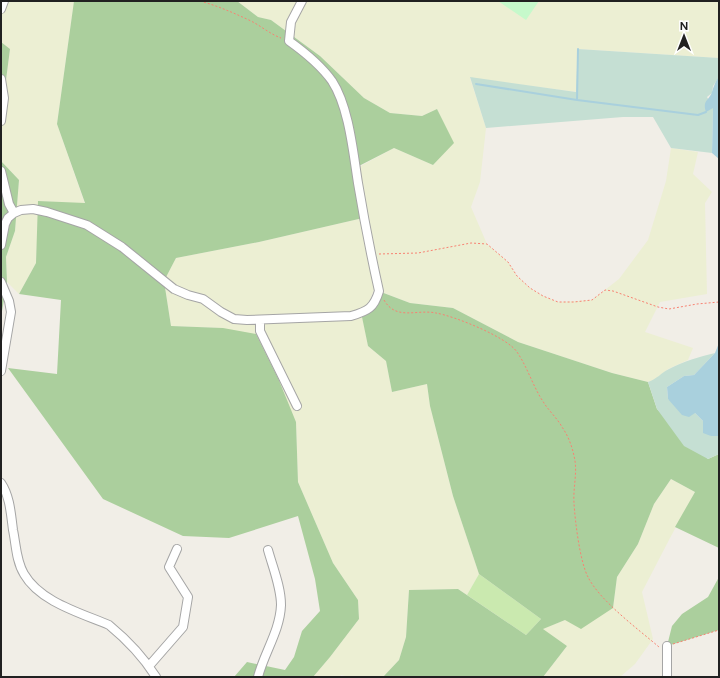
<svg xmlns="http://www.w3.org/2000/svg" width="720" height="678" font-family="Figtree,sans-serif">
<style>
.farmland{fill:#ecefd3}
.grass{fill:#cae9af}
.forest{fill:#abcf9d}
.wetland{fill:#c5dfd3}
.park{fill:#c6f9cb}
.water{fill:#a9d0dd}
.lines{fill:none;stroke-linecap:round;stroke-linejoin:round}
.stream{stroke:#a9d0dd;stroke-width:2}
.minor-casing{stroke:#a5a5a5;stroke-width:10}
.path{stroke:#f88272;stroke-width:1;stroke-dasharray:2 2;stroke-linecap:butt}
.minor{stroke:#fff;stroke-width:8}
</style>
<rect width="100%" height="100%" fill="#f1eee7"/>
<!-- farmland -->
<path class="farmland" d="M 6,1 L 74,1 L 57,124 L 85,204 L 39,201 L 36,263 L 19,294 L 7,282 L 6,257 L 15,231 L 19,180 L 1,161 L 1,119 L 10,49 L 1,42 L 1,12 Z
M 237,1 L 719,1 L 719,58 L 578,49 L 577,92 L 470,78 L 486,128 L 480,182 L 471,207 L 487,244 L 508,262 L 517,276 L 530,288 L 543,296 L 558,302 L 592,300 L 619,279 L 648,240 L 666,181 L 671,148 L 698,152 L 693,174 L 712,192 L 705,203 L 707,294 L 660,302 L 645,332 L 693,348 L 688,360 L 668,369 L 655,380 L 648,382 L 612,373 L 518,342 L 453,308 L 410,303 L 379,291 L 357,168 L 394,148 L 433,165 L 453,143 L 437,109 L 422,116 L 390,113 L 364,98 L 320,56 L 271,20 L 258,17 Z
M 363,218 L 375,287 L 369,303 L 361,310 L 368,346 L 386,361 L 392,392 L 427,384 L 430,406 L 453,496 L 479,574 L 467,595 L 458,589 L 409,590 L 406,637 L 399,660 L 383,677 L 349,677 L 341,675 L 340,677 L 313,677 L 330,657 L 359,619 L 358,600 L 333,563 L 298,482 L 296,422 L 223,328 L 171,326 L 164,281 L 176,258 L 259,242 Z
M 671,479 L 695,492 L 670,538 L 642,592 L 653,639 L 635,664 L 620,677 L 543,677 L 567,646 L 542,629 L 565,620 L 613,608 L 617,577 L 638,544 L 654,504 Z"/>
<!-- grass -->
<path class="grass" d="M 479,574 L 541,619 L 526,635 L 467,595 Z"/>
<!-- forest -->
<path class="forest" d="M 74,1 L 237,1 L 258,17 L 271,20 L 320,56 L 364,98 L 390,113 L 422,116 L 437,109 L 454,143 L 433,165 L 394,148 L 355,168 L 363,218 L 259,242 L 176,258 L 164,281 L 171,326 L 223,328 L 256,334 L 278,378 L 296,422 L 298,482 L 333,563 L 358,600 L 359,619 L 330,657 L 313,677 L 234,677 L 247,662 L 285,670 L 294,657 L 302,631 L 320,611 L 315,579 L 298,516 L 229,538 L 183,536 L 103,499 L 8,368 L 57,374 L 61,300 L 19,294 L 36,263 L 38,201 L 85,203 L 57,124 Z
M 1,42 L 10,49 L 1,119 Z
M 1,161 L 19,180 L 15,231 L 6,257 L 7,282 L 1,317 Z
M 381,292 L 410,303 L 453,308 L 518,342 L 612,373 L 648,382 L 657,409 L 708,459 L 719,454 L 719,548 L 675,527 L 695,492 L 671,479 L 654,504 L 638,544 L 617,577 L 613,608 L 581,629 L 565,620 L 543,629 L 567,646 L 543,677 L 383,677 L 399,660 L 406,637 L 409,590 L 458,589 L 526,635 L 541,619 L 479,574 L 453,496 L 430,406 L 427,384 L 392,392 L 386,361 L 368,346 L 362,317 C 374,313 377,303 381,292 Z
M 719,577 L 719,630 L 667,646 L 672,626 L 682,614 L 708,597 Z"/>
<!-- wetland -->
<path class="wetland" d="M 578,49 L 719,58 L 719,77 L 713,86 L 712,93 L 707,97 L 713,108 L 712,153 L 671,148 L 653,117 L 623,117 L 486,128 L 470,77 L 576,92 Z
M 715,353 L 694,375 L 684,376 L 667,387 L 668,399 L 695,413 L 703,421 L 711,436 L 719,436 L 719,454 L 708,459 L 684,446 L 657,409 L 648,382 C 657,379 661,373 669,369 C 684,361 699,357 715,353 Z"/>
<!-- park -->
<path class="park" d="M 498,1 L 539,1 L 526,20 Z"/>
<!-- water -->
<path class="water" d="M 719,77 L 719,159 L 712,153 L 713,108 L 706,112 C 702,100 709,101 712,92 C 714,86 715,82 719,77 Z
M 719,343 L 719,436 L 711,436 L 703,433 L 703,421 L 695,413 L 689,417 L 682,415 L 668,399 L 667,387 L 684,376 L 694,375 L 715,353 Z"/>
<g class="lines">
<!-- stream -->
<path class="stream" d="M 476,84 L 577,100 L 698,115 L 706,112
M 577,100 L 578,49"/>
<defs>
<path id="minor" d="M 1,9 L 4,1
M 1,79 L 4,98 L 1,121
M 1,171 L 9,204 L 14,213
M 1,245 L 5,224 L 8,218 L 14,213 L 21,210 L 33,209 L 47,212 L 87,225 L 122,247 L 174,289 L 188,295 L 203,299 L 221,312 L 234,319 L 247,320 L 351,316 C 368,311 374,308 379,291 C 371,255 364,219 358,183 C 353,152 349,107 332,81 C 322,67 303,51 289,41 L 291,22 L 302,1
M 1,282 L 9,301 L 11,312 L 1,371
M 260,320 L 260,331 L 297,406
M 1,483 C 10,496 11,515 13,530 C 16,544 16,561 24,574 C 40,602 81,613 109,625 C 126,639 144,658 156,677
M 667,646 L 667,677
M 149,666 L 183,627 L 188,597 L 169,567 L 177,549
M 258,677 C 264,653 280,631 281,605 C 281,587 273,568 268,550"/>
</defs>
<!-- minor casing -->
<use href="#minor" class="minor-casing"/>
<!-- path -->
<path class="path" d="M 200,1 C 218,6 234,13 251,21 C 261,26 270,34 281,38
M 379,254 L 418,253 L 471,243 L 487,244 L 508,262 L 517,276 L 530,288 L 543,296 L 558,302 L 574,302 L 592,300 L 605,290 L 613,291 L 658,307 L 669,309 L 697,304 L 719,302
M 384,300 C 396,321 417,309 436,313 C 454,316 507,337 517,352 C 528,368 533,387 544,403 C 549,411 557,418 562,427 C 569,437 573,449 575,461 C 577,475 573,489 574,503 C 575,521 580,562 588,577 C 600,601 638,629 659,647
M 673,644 L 719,630"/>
<!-- minor -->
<use href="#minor" class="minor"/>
</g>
<!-- border -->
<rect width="720" height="678" fill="none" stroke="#212121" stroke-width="4"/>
<!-- north arrow -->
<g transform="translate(684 36)" stroke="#ffffff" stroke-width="3" paint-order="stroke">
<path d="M0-3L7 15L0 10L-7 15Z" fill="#212121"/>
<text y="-6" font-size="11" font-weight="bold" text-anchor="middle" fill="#212121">N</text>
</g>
</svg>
